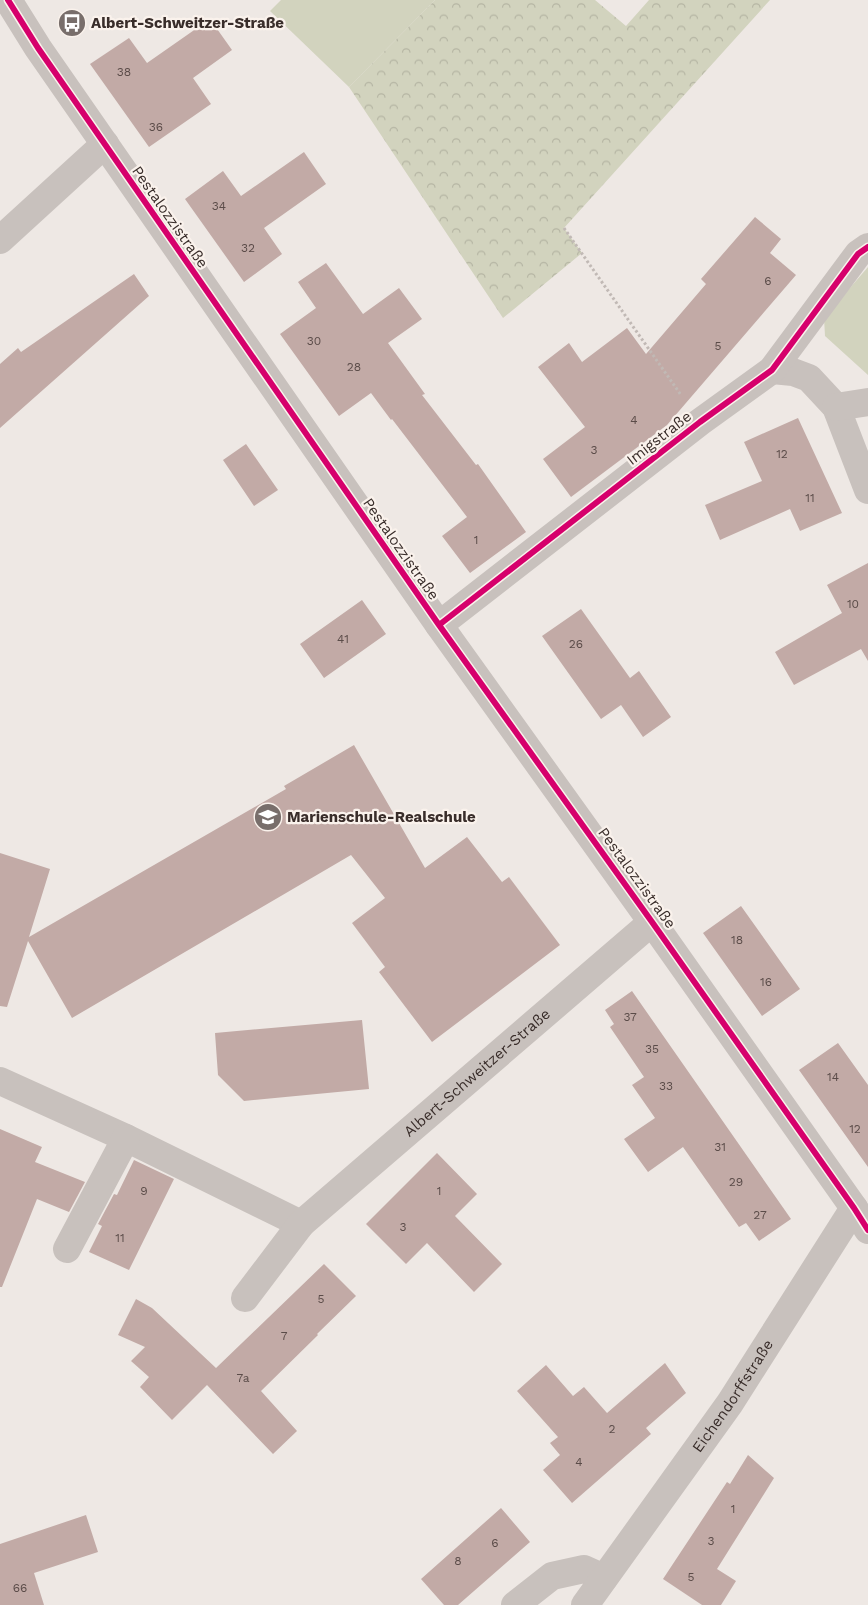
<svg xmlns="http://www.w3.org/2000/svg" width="868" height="1605" font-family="'Work Sans',sans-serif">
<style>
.grass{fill:#d2d3be}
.forest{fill:url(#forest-crowns)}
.building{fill:#c2aaa6}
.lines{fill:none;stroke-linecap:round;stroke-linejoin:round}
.path{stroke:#c1b9b5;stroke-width:3;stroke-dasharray:2.5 2.5;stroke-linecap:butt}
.minor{stroke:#c8c1bd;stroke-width:28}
.cycleway-casing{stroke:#faf2ec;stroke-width:9}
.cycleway{stroke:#d6006c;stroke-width:6}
.labels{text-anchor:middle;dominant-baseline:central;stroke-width:4.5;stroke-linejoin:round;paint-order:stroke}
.number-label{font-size:12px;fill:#5b4c49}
.poi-label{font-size:15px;font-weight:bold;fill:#392d2a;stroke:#faf2ec;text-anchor:start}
.street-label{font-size:15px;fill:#392d2a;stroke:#faf2ec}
</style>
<defs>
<pattern id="forest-crowns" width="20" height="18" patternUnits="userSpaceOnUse" patternTransform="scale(1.25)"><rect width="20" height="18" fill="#d2d3be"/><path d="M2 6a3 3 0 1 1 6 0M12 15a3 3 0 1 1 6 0" fill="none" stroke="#b5b5a3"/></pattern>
</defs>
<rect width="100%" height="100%" fill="#eee8e4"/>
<!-- grass -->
<path class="grass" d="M 281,0 L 435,0 L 349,87 L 270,11 Z
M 868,267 L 868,375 L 825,336 L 824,318 Z"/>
<!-- forest -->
<path class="forest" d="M 435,0 L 595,0 L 626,26 L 649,0 L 770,0 L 564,228 L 582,253 L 503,318 L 349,87 Z"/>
<!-- building -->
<path class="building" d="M 210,19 L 232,50 L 193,78 L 211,104 L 149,147 L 90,64 L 129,38 L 147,63 Z
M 304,152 L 326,184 L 264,228 L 282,254 L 244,282 L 185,199 L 223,171 L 241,196 Z
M 755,217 L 781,239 L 770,253 L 796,275 L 667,425 L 571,497 L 543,459 L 585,427 L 538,367 L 569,343 L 582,362 L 627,328 L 646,354 L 706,284 L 701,279 Z
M 326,263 L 363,314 L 399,288 L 422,319 L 388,343 L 425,394 L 422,395 L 476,465 L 478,464 L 526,532 L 470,573 L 442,536 L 467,517 L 392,419 L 391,420 L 371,393 L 339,416 L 280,334 L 316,308 L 298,282 Z
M 134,274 L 149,296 L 0,428 L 0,364 L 18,348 L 21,352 Z
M 798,418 L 842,513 L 800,531 L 790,509 L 720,540 L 705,505 L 762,481 L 744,442 Z
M 246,444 L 278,490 L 254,506 L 223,460 Z
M 868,563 L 868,661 L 861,649 L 794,685 L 775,652 L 842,613 L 827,585 Z
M 362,600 L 386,634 L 324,678 L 300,644 Z
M 581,609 L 630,678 L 639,671 L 671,717 L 643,737 L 621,705 L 601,719 L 542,636 Z
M 354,745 L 425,868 L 467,837 L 502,882 L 509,877 L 560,945 L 432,1042 L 379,972 L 385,967 L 352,923 L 385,898 L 351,855 L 72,1018 L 28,941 L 7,1007 L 0,1006 L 0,853 L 50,869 L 29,937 L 286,789 L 284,786 Z
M 741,906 L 800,989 L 762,1016 L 703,933 Z
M 632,991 L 791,1219 L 759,1241 L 746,1223 L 739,1227 L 683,1147 L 648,1172 L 624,1139 L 655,1118 L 632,1085 L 644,1077 L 610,1027 L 614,1024 L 605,1010 Z
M 362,1020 L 369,1089 L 244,1101 L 218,1075 L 215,1033 Z
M 838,1043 L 868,1085 L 868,1167 L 799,1070 Z
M 0,1129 L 42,1147 L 35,1162 L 85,1182 L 69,1212 L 37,1199 L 2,1287 L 0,1287 Z
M 437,1153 L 477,1194 L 455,1216 L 502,1264 L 474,1292 L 427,1243 L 406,1264 L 366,1224 Z
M 134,1160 L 174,1179 L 129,1270 L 89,1252 L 102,1226 L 98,1224 L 114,1194 L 117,1195 Z
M 324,1264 L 356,1296 L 317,1334 L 318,1335 L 261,1391 L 297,1431 L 273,1454 L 207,1385 L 172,1420 L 140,1387 L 149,1377 L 131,1361 L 145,1347 L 118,1335 L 136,1299 L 152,1308 L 216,1368 Z
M 665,1363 L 686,1393 L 646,1428 L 651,1434 L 572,1503 L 543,1470 L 560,1455 L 550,1443 L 558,1437 L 517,1391 L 546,1365 L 573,1396 L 584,1387 L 607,1413 Z
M 748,1455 L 774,1478 L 717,1569 L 736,1581 L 721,1605 L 702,1605 L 663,1579 L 727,1482 L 730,1484 Z
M 501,1508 L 530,1542 L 458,1605 L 444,1605 L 421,1579 Z
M 86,1515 L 98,1552 L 34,1573 L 44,1605 L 0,1605 L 0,1544 Z"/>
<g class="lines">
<!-- path -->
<path class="path" d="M 564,228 L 681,395"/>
<!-- minor -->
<g class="minor">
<path d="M 8,0 L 38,48 L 439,625 L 652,922 L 854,1208 L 868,1230"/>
<path d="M 0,240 L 105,144"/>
<path d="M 772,370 L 793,372 L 809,378 L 836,407 L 868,490"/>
<path d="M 836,407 L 868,402"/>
<path d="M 439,625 L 700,422 L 772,370 L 858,254 L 868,247"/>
<path d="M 0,1081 L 126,1138 L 301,1224"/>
<path d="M 67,1249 L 126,1138"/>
<path id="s1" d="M 245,1298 L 301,1224 L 652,922"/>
<path d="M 515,1605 L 552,1576 L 584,1569 L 604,1578"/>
<path id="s2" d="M 585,1605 L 730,1403 L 854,1208"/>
</g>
<defs>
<path id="cycleway" d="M 8,0 L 38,48 L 439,625 L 652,922 L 854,1208 L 868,1230
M 439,625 L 700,422 L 772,370 L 858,254 L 868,247"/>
</defs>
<!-- cycleway casing -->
<use href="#cycleway" class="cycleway-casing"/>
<!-- cycleway -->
<use href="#cycleway" class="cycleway"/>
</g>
<!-- icons -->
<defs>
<symbol id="bus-disc" viewBox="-11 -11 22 22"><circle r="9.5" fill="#786e6b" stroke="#faf2ec"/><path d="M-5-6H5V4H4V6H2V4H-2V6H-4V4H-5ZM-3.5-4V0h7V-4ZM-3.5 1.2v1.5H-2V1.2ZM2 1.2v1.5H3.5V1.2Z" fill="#fff"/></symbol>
<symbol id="school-disc" viewBox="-11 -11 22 22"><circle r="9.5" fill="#786e6b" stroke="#faf2ec"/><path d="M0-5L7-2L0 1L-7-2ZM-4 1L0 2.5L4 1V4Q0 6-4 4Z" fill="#fff"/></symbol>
</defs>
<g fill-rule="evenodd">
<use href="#bus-disc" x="56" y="7" width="32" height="32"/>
<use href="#school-disc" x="252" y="801" width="32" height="32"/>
</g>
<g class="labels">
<!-- number labels -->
<g class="number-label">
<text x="124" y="72">38</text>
<text x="156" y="127">36</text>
<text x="219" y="206">34</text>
<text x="248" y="248">32</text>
<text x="768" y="281">6</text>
<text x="314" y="341">30</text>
<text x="718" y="346">5</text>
<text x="354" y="367">28</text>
<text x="634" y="420">4</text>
<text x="594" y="450">3</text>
<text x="782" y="454">12</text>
<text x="810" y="498">11</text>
<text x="476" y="540">1</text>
<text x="853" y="604">10</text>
<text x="343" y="639">41</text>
<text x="576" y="644">26</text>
<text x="737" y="940">18</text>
<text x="766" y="982">16</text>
<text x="630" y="1017">37</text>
<text x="652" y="1049">35</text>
<text x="833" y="1077">14</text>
<text x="666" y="1086">33</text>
<text x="855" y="1129">12</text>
<text x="720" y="1147">31</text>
<text x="736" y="1182">29</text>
<text x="144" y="1191">9</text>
<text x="439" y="1191">1</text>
<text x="760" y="1215">27</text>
<text x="403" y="1227">3</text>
<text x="120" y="1238">11</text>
<text x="321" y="1299">5</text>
<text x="284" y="1336">7</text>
<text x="243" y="1378">7a</text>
<text x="612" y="1429">2</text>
<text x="579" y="1462">4</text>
<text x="733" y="1509">1</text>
<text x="711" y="1541">3</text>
<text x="495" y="1543">6</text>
<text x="458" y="1561">8</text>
<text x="691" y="1577">5</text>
<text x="20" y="1588">66</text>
</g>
<!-- poi labels -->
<g class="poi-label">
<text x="91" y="23">Albert-Schweitzer-Straße</text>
<text x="287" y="817">Marienschule-Realschule</text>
</g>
<!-- street labels -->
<g class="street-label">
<text transform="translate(170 217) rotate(55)">Pestalozzistraße</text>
<text transform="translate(659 438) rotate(-38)">Imigstraße</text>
<text transform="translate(401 549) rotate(55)">Pestalozzistraße</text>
<text transform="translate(637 878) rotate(54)">Pestalozzistraße</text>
<text stroke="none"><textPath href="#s1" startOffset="325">Albert-Schweitzer-Straße</textPath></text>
<text stroke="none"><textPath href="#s2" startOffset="256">Eichendorffstraße</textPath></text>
</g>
</g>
</svg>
